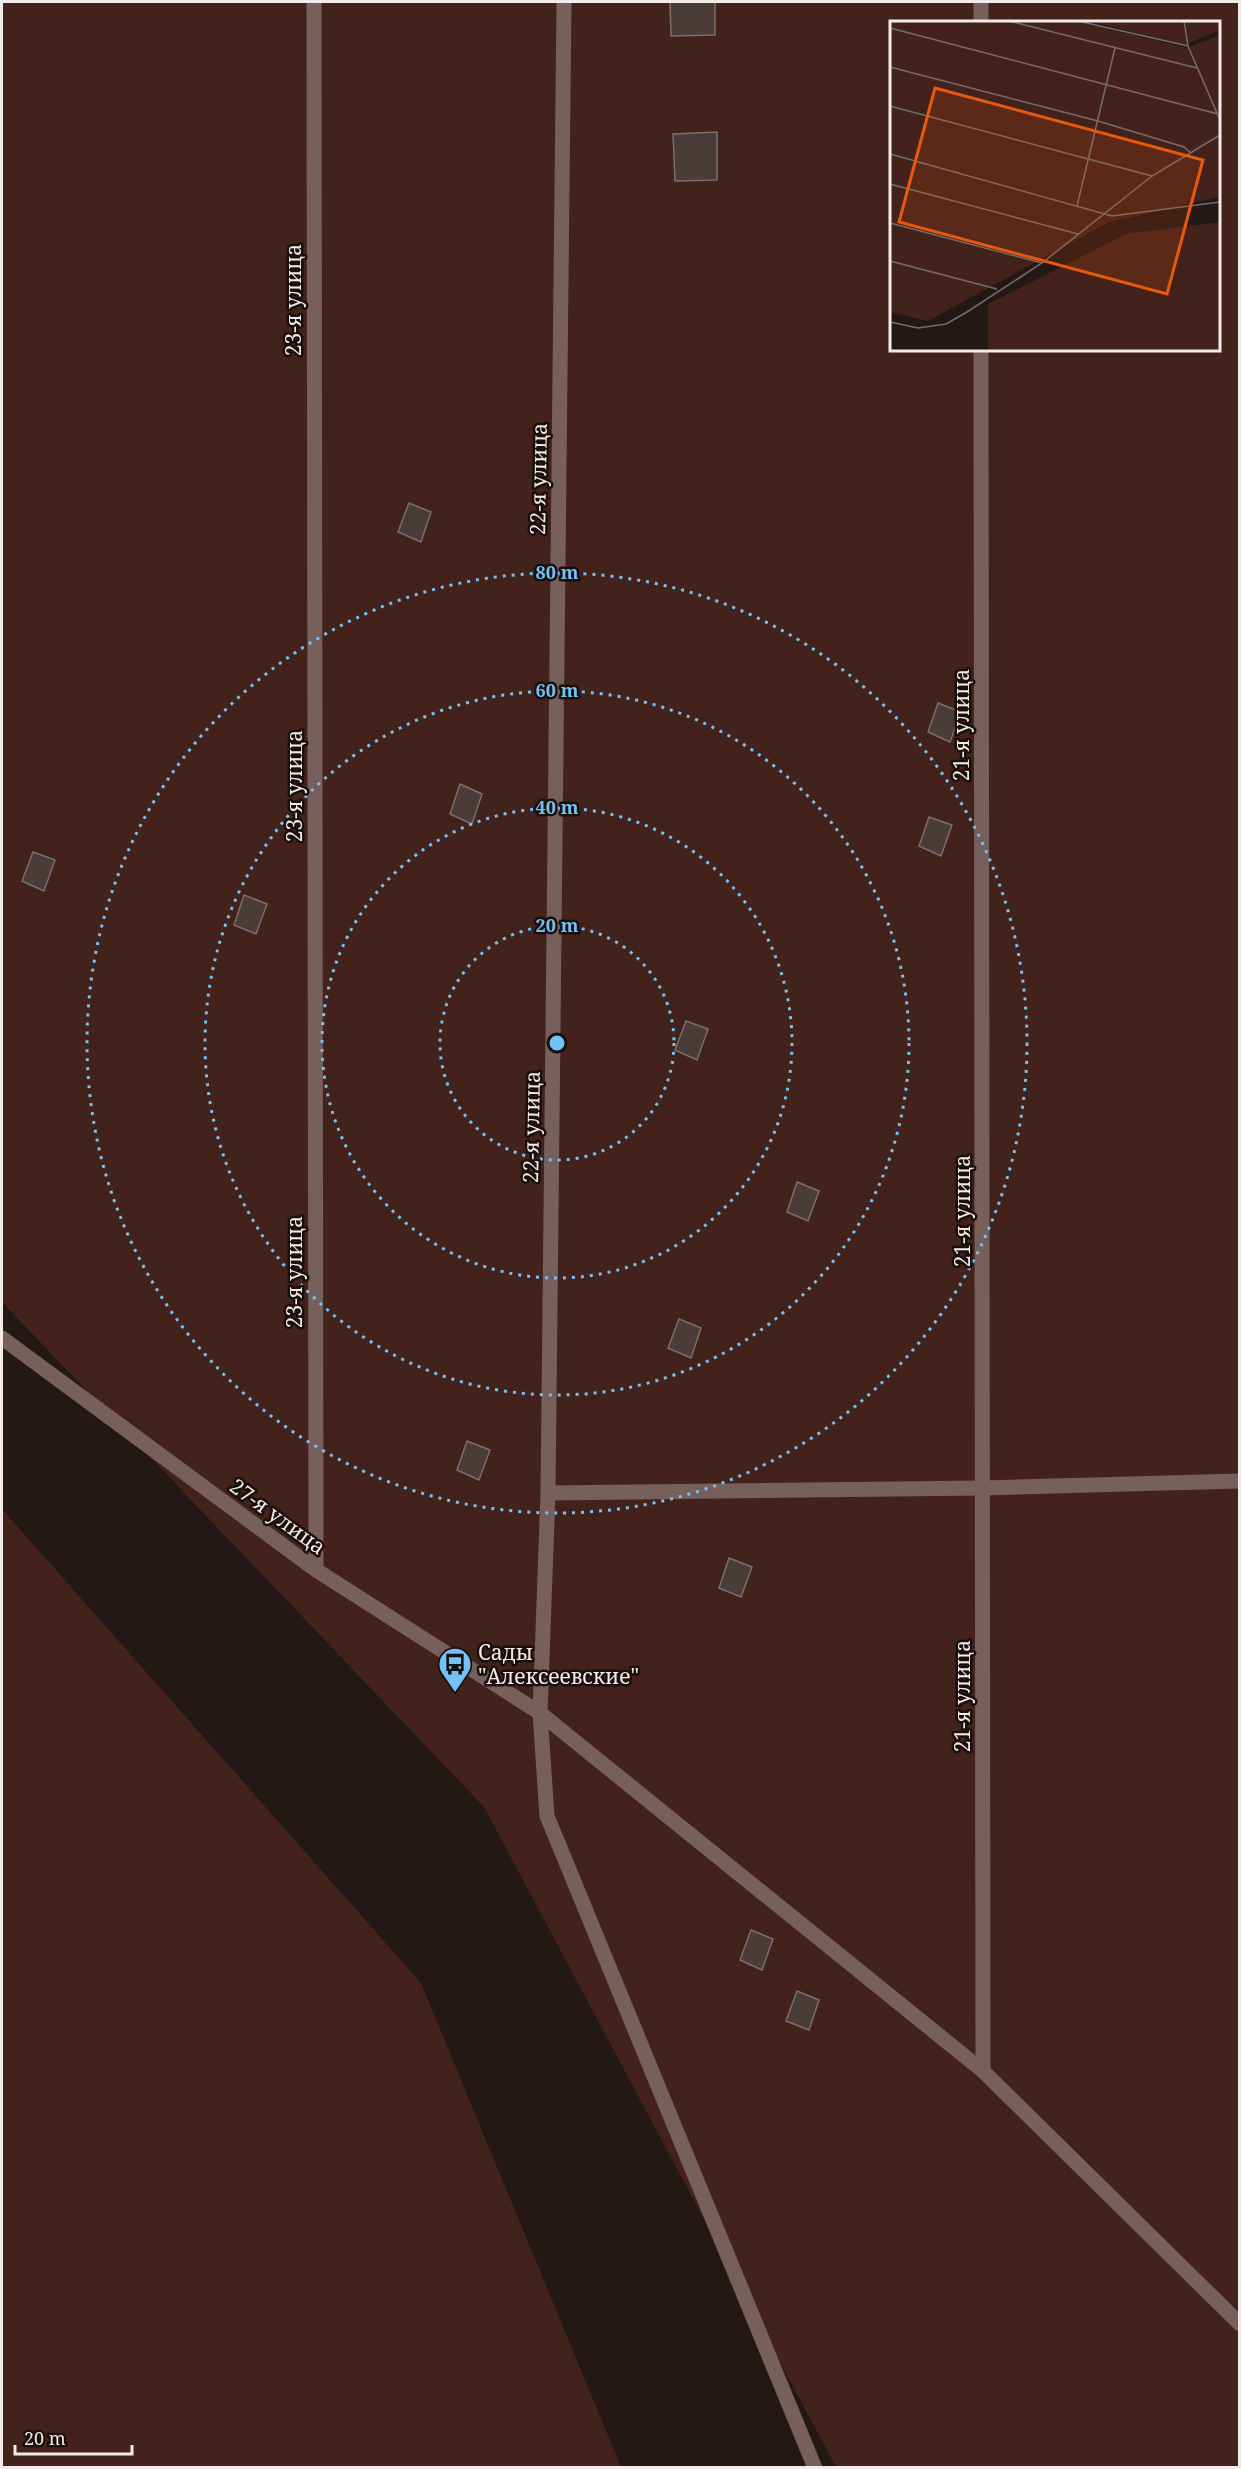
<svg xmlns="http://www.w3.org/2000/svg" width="1241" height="2469" font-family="'Noto Serif',serif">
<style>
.green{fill:#43221c;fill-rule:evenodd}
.building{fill:#493c39;stroke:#7d6e6b;stroke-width:1.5}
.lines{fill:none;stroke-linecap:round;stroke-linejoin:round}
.service{stroke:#775f5b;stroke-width:15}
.minor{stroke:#775f5b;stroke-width:15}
.ring{fill:none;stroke:#73c1f5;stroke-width:3;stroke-dasharray:3 6}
.labels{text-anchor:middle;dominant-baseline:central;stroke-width:5;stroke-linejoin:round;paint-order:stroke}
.street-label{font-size:21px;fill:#f3ebe9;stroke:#1a0f0d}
.poi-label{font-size:21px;fill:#f3ebe9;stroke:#1a0f0d;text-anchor:start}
.inset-road{fill:none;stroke:#766c6a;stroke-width:1.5}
.view{fill:#e8590c;fill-opacity:0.15;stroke:#e8590c;stroke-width:3}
.inset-edge{fill:none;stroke:#f3ebe9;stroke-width:3}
.centre{fill:#73c1f5;stroke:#1a0f0d;stroke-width:3}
.ring-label{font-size:18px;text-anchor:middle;font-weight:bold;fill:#73c1f5;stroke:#1a0f0d;stroke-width:5;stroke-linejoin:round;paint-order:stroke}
</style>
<rect width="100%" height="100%" fill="#231816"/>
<!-- green -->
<path class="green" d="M 2,2 L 1239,2 L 1239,2467 L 836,2467 L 484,1807 L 2,1302 ZM 892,22 L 1218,22 L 1218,350 L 892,350 Z
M 2,1509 L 421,1983 L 621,2467 L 2,2467 Z"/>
<!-- building -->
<path class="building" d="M 670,2 L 715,2 L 715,35 L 671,36 Z
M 717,132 L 717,180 L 675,181 L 673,134 Z
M 409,503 L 431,512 L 421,542 L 398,532 Z
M 938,703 L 961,712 L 950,742 L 928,732 Z
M 460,784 L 482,794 L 472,824 L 450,814 Z
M 929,817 L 952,825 L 941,856 L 919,846 Z
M 33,852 L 55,860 L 44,891 L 22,881 Z
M 244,895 L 267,904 L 256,934 L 234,925 Z
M 686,1021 L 708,1029 L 697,1060 L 675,1050 Z
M 797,1182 L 819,1191 L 808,1221 L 787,1212 Z
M 679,1319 L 701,1328 L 691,1358 L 668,1348 Z
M 467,1441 L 490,1450 L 479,1480 L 457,1470 Z
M 729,1558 L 752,1567 L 741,1597 L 719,1588 Z
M 751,1930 L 773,1939 L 762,1970 L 740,1960 Z
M 797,1991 L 819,2000 L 809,2030 L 786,2021 Z"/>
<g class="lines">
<!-- service -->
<path class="service" d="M 548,1493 L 983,1488 L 1240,1481
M 540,1713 L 983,2071 L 1240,2324
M 540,1713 L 547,1816 L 815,2468"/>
<!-- minor -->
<path class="minor" d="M 314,2 L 316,1570
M 981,2 L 981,22
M 981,350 L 983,2071
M 2,1338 L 316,1570 L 540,1713
M 540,1713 L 548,1493 L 564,2"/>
</g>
<!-- distance rings -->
<g class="ring">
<circle cx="557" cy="1043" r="117"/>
<circle cx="557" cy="1043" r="235"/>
<circle cx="557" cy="1043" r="352"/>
<circle cx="557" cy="1043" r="470"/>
</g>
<!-- icons -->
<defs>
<symbol id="bus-pin" viewBox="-11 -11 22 30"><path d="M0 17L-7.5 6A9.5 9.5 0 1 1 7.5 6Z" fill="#73c1f5" stroke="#1a0f0d"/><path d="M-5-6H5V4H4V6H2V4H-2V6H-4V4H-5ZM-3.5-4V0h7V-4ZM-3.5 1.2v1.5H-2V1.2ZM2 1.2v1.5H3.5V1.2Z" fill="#111"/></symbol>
</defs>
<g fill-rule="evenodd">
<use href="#bus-pin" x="436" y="1645" width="38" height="52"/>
</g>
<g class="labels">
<!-- street labels -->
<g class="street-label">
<text transform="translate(293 300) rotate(-90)">23-я улица</text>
<text transform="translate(538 479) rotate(-89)">22-я улица</text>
<text transform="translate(961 725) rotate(-90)">21-я улица</text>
<text transform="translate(294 786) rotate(-90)">23-я улица</text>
<text transform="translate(531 1127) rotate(-89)">22-я улица</text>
<text transform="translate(962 1211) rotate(-90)">21-я улица</text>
<text transform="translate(294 1272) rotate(-90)">23-я улица</text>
<text transform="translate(278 1516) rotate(36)">27-я улица</text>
<text transform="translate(962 1696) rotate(-90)">21-я улица</text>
</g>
<!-- poi labels -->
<g class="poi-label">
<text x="478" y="1652">Сады<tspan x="478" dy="24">"Алексеевские"</tspan></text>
</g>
</g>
<!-- overview -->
<g transform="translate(890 21)">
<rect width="330" height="330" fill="#231816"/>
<path d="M 0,0 L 186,0 L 297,27 L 330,14 L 330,176 L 219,201 L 38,300 L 0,291 ZM 199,0 L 330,0 L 330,9 L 294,24 ZM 330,201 L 330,330 L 98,330 L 98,283 L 236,213 Z" fill="#43221c"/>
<path class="inset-road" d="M 119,0 L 307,47M 188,0 L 298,25M 294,0 L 298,25 L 330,99M 0,7 L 328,93M 0,46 L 208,100 L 294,126 L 301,132M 0,85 L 262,155M 0,133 L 222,195 L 330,181M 0,163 L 188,213M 187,185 L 225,27M 0,202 L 152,242M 0,240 L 107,268M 0,301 L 28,307 L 56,303 L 77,291 L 152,242 L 262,155 L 330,114"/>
<path class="view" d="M 45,67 L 313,139 L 277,273 L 9,201 Z"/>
<rect width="330" height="330" class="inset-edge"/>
</g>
<circle cx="557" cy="1043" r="9" class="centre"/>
<g class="ring-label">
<text x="557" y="579">80 m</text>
<text x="557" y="697">60 m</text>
<text x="557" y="814">40 m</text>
<text x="557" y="932">20 m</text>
</g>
<!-- border -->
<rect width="1241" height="2469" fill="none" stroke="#f3ebe9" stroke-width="6"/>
<!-- scale -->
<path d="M15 2445v9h117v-9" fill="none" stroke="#f3ebe9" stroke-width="3"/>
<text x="24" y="2445" font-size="18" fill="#f3ebe9" stroke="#1a0f0d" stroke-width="4.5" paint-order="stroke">20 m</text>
</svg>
